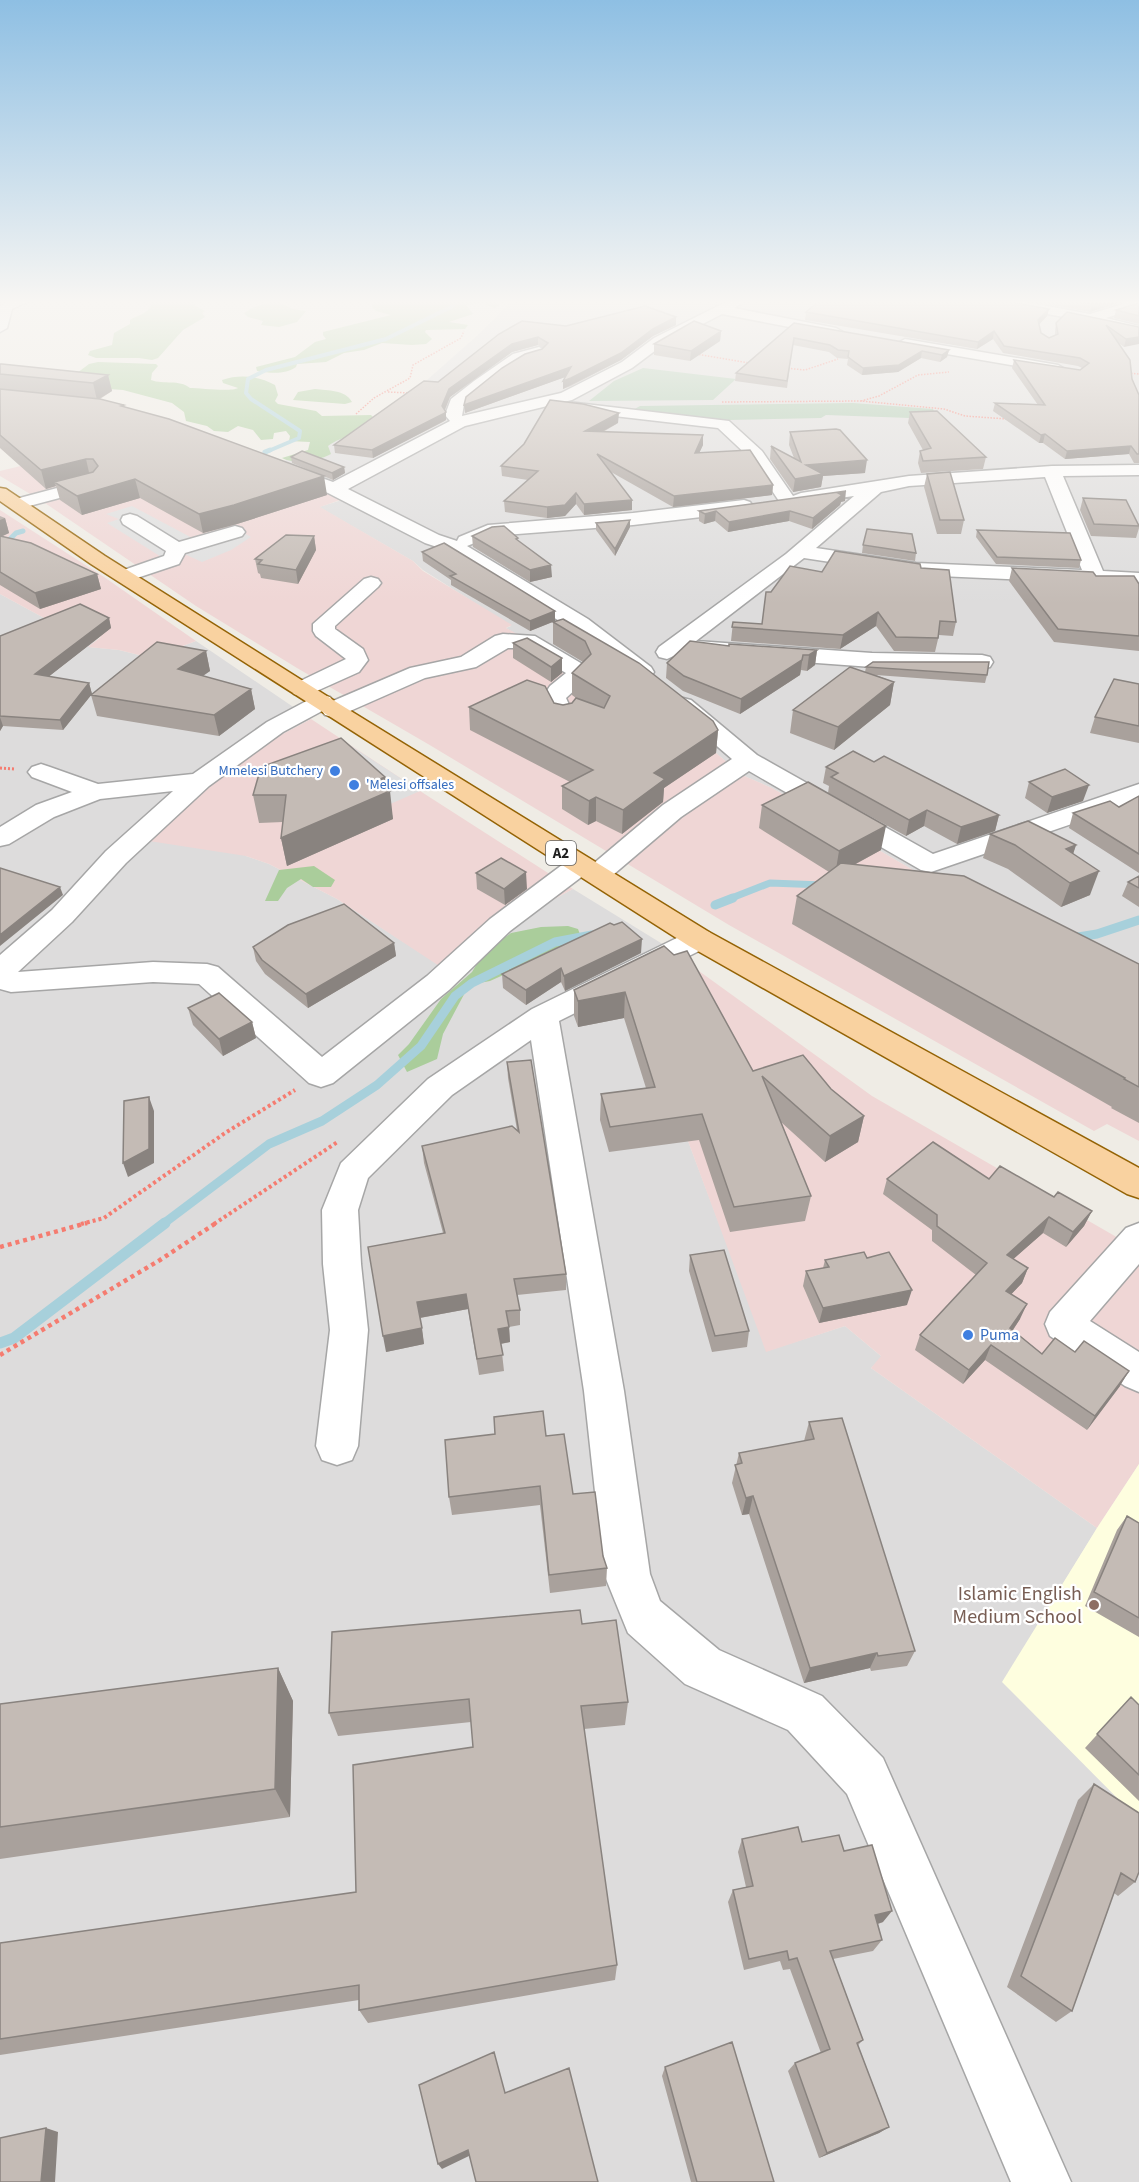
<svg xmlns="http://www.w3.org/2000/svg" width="1139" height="2182" font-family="'Source Sans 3',sans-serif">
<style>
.residential{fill:#dddcdc}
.commercial{fill:#efd6d5}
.education{fill:#fefedf}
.forest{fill:#aacd9b}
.cemetery{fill:#a7c7ab}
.parking{fill:#dfdfdf}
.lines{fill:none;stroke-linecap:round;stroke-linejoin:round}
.stream-far4{stroke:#a7d0db;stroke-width:4}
.stream-far3{stroke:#a7d0db;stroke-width:5}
.stream-far2{stroke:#a7d0db;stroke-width:7}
.stream-far1{stroke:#a7d0db;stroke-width:9}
.stream{stroke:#a7d0db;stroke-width:11}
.minor-casing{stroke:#a6a6a6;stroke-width:3}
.major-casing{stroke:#946305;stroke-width:3}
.path-far3{stroke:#f57c70;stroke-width:1.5;stroke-dasharray:1.5 1.5;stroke-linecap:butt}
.path-far2{stroke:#f57c70;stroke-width:3;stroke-dasharray:2 2;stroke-linecap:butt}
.path-far1{stroke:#f57c70;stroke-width:4;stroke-dasharray:3 3;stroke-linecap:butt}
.path{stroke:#f57c70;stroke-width:4.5;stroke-dasharray:4 4;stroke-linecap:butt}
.minor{fill:#fff;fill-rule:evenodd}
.major{fill:#f9d2a0;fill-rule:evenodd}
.wall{fill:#a9a19c}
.shaded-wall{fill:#89837f}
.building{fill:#c4bbb5;stroke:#89837f;stroke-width:1.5}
.shop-dot{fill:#3f7fe0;stroke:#fff;stroke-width:2}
.education-dot{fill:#8d6e63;stroke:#fff;stroke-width:2}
.labels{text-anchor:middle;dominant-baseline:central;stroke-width:4.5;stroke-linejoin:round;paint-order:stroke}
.far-shop-label{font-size:14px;fill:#366cbe;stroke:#fff;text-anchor:end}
.shield{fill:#fff;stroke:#626262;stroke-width:1.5}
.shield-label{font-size:15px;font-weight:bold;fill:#1f1f1f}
.shop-label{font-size:16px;fill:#366cbe;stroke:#fff;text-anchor:start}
.near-education-label{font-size:20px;fill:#785e54;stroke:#fff;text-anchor:end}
</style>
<rect width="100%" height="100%" fill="#efece5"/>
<!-- residential -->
<path class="residential" d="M 560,299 L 1139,299 L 1139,989 L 944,888 L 772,788 L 742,775 L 716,753 L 506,628 L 511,626 L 423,570 L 413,561 L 319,507 L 342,500 L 265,468 L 297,456 L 363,423 L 427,380 L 479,334 L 510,303 Z
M 0,594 L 57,625 L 101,636 L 89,647 L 119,650 L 151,658 L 196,641 L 311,719 L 247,753 L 210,788 L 246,856 L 269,864 L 337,899 L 453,974 L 519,918 L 573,889 L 687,959 L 688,1141 L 767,1351 L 845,1326 L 882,1357 L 871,1368 L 1097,1528 L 1003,1682 L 1139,1819 L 1139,2182 L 0,2182 Z"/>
<!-- commercial -->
<path class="commercial" d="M 33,463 L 256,464 L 343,499 L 320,507 L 413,561 L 423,571 L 512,625 L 506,628 L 706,736 L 716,753 L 742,775 L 772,788 L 944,888 L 1139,989 L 1139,1141 L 1107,1124 L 1094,1131 L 729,925 L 428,744 L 297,668 L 196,606 L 42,501 L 0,476 L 0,471 Z
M 0,510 L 104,577 L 196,641 L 151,658 L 119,650 L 88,647 L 101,637 L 57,625 L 0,594 Z
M 311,719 L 420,791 L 573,889 L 519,918 L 453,975 L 337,899 L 269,864 L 246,856 L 149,841 L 247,753 Z
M 692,966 L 872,1096 L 1139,1250 L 1139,1464 L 1097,1528 L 871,1368 L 881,1356 L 845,1326 L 766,1352 L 688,1141 Z"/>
<!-- education -->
<path class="education" d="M 1139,1464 L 1139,1820 L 1002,1682 L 1097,1528 Z"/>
<!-- forest -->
<path class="forest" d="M 149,299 L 201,299 L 190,303 L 205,311 L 202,313 L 205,317 L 183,330 L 158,358 L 152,360 L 139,358 L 96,358 L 88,355 L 90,351 L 112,345 L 114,333 L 130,324 L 130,320 C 137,315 146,315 151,306 Z
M 384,299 L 492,299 L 500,305 L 494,308 L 482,303 L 466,305 L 473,314 L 449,322 L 468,325 L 465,329 L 426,330 L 425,332 L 432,339 L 426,344 L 412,345 L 382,343 L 364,350 L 344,353 L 326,362 L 297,364 L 296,367 C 285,375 270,373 257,371 L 256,367 L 295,357 L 315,342 L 326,339 L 323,335 L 323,332 L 391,315 L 376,311 L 372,307 L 372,303 Z
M 276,301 L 293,309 L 306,311 L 297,322 L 279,327 L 261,325 L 263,321 L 248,317 L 244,313 L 254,307 Z
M 98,362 L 156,364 L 158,366 L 152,373 L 151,380 C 164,385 179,379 190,388 C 200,388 231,392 238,388 L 223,383 L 222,380 C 240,374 258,376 275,385 L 278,395 L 275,401 L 278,404 L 316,411 L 322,416 L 371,415 L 375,419 C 365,437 343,434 328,446 L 331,454 C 319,461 295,465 282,458 L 308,450 L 310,442 L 289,441 L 290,436 L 286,431 L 274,433 L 273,439 L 261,440 L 253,430 L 238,426 L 228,432 L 214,431 L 207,426 L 186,421 L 184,412 L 172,403 L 123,390 L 95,388 L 77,373 L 89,364 Z
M 315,389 C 328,391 345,389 352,402 L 345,404 L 293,400 L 298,392 Z
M 314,866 L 335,880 L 331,887 L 313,887 L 301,879 L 287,888 L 278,901 L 265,901 L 279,870 Z
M 568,926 L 578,929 L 582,940 L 490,981 L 469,985 L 443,1034 L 437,1059 L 407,1072 L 398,1055 L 409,1044 L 441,999 L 472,972 L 481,957 L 497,943 L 511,933 L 541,927 Z"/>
<!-- cemetery -->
<path class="cemetery" d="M 643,368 L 736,379 L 713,400 L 589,401 L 614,381 Z
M 853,403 L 933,409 L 938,419 L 826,415 L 821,418 L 729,420 L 633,410 L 640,406 Z"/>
<!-- parking -->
<path class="parking" d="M 132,506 L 196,540 L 235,528 L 251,537 L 231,550 L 202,562 L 180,552 L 163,558 L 107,523 L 119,519 L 106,514 Z
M 345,742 L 420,791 L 388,805 L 329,749 Z"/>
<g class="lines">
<!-- stream-far4 -->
<path class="stream-far4" d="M 266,452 L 299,438 L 300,431 L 251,399 L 246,393 L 248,379 L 266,370 L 386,339 L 453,306 L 457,299"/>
<!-- stream-far3 -->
<path class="stream-far3" d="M 265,452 L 270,450
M 0,549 L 16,533 L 23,531"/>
<!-- stream-far2 -->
<path class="stream-far2" d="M 729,899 L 770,883 L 823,885"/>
<!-- stream-far1 -->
<path class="stream-far1" d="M 715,905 L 733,898
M 1072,938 L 1097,934 L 1139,920
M 163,1224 L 269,1144 L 322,1121 L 377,1085 L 421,1046 L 455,996 L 472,983 L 555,942 L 592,935"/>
<!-- stream -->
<path class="stream" d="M 0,1343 L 14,1338 L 165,1223"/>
<defs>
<path id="minor" d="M 14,299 L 33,299 L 12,309 L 7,328 L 0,332 L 0,306 Z
M 732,299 L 749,299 L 734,308 L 836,328 L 843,332 L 836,336 L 722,314 L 664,344 L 632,368 L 572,400 L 465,426 L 348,489 L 439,535 L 457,541 L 459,537 L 488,525 L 633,513 L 744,500 L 750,502 L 753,506 L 750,510 L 744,512 L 633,525 L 492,536 L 467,546 L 588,619 L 651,667 L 654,672 L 651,677 L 643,679 L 635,677 L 572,629 L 446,550 L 425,543 L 328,493 L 279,474 L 276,470 L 279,466 L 285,465 L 333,482 L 450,421 L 445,415 L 451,399 L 474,381 L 513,354 L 539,347 L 546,351 C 540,357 532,356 524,360 C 503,369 482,389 464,404 L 462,416 L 561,393 L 622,362 L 654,338 Z
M 981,299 L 1009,299 L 1090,314 L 1123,304 L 1117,299 L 1133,299 L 1139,304 L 1138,308 L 1106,318 L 1139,326 L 1139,334 L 1091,322 L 988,303 Z
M 905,339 L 1058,365 L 1065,369 L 1058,373 L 900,346 L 898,343 Z
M 568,402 L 729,421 L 762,451 L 793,496 L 801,493 L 909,476 L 1052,466 L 1139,465 L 1139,475 L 1063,476 L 1103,571 L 1139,573 L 1139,585 L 916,575 L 804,558 L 696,641 L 872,653 L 982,655 L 990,657 L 993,662 L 990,667 L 982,669 L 872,667 L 680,653 L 667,659 L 659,657 L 656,652 L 659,647 L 786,554 L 854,496 L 801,503 C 793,502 789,506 781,504 L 750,458 L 718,428 L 562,410 L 560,407 L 562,404 ZM 1045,477 L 1082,570 L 916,563 L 816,548 L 881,492 L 909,486 Z
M 91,479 L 97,480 L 100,484 L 97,488 L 18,509 L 12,508 L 9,504 L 12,500 Z
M 130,514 L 137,516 L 179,542 L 235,526 L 242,528 L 245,532 L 242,536 L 185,553 L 179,564 L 125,582 L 118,580 L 115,576 L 118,572 L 164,556 L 166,551 L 123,524 L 121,520 L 123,516 Z
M 371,577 L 378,579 L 381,583 L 378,587 L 335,626 L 335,629 L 363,649 L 368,660 L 359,672 L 310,694 L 302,696 L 294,694 L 291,689 L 294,684 L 346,659 L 316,636 L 313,631 L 313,624 L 364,579 Z
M 503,634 L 535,636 L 584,665 L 589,677 L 566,698 L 575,718 L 571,723 L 563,725 L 555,723 L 542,698 L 550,686 L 566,673 L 523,648 L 508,648 L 476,667 L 425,678 L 341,715 L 333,717 L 325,715 L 322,711 L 283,732 L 209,786 L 126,863 L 72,922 L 18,972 L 153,962 L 207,964 L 218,967 L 322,1057 L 427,976 L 490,919 L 570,859 L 580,857 L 590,859 L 593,864 L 663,805 L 732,759 L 675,710 L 671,705 L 675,700 L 683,698 L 691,700 L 757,755 L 933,854 L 1139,784 L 1139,801 L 931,872 L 921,870 L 749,771 L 681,817 L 607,880 L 597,882 L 587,880 L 584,875 L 510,931 L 449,990 L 333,1083 L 321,1087 L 309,1083 L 199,984 L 153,982 L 11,992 L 0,989 L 0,955 L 52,910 L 106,851 L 173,791 L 100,799 L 54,817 L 9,844 L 0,846 L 0,827 L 36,805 L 72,792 L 32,777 L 28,772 L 32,767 L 41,764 L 50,767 L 98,784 L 193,774 L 267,722 L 314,697 L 322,695 L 330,697 L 333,701 L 410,668 L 461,657 L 495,636 Z
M 699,930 L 709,932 L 714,939 L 709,946 L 559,1021 L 624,1391 L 650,1574 L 660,1601 L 719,1650 L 822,1696 L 883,1758 L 1071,2182 L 1011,2182 L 847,1794 L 788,1730 L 685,1684 L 628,1633 L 604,1574 L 584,1391 L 531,1040 L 452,1095 L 368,1178 L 358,1210 L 361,1264 L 368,1330 L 358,1446 L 352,1460 L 337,1465 L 322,1460 L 316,1446 L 330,1330 L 323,1264 L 322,1210 L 341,1163 L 428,1079 L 532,1009 L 689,932 Z
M 1139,1223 L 1139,1264 L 1090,1321 L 1139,1352 L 1139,1392 L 1125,1386 L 1050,1336 L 1045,1324 L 1050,1312 L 1126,1228 Z"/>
<path id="major" d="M 0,488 L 6,489 L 105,556 L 341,705 L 709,932 L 1139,1168 L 1139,1198 L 1127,1194 L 689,946 L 91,564 L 0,501 Z"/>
</defs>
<!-- minor casing -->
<use href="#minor" class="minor-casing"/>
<!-- major casing -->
<use href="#major" class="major-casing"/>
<!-- path-far3 -->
<path class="path-far3" d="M 696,354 L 750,363
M 785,368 L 805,370 L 838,359
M 1128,373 L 1139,374
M 388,392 L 410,393
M 861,401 L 879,396 L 918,375 L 949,372
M 722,402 L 861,401 L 944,409 L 965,416 L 1007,419
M 356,414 L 374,398 L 410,378 L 413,365 L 461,338 L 464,331"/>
<!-- path-far2 -->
<path class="path-far2" d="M 0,768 L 14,769"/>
<!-- path-far1 -->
<path class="path-far1" d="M 81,1224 L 104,1218 L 225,1133 L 295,1090
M 214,1224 L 339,1141"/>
<!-- path -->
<path class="path" d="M 0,1247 L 87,1223
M 0,1355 L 160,1260 L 216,1223"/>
<!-- minor -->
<use href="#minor" class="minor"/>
<!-- major -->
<use href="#major" class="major"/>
</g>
<!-- wall -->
<path class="wall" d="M 758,299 L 786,299 L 778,304 Z
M 1021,299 L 1119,299 L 1118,303 L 1090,312 Z
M 1139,303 L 1139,324 L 1114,318 L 1116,310 Z
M 1049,309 L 1047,316 L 1039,325 L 1041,333 L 1049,338 L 1055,336 L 1055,331 L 1056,323 L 1139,327 L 1124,347 L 1117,342 L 1139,395 L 1139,463 L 1134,463 L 1129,454 L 1065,459 L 1043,443 L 1039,443 L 993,411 L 995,403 L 1038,405 L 1012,368 L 1014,360 L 1080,370 L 1082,368 L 1078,366 L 1003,353 L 993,339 L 977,349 L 805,320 L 806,312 Z
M 794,323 L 949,350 L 947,357 L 940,362 L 921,358 L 898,372 L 862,375 L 847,365 L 848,359 L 837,358 L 829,352 L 793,345 L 787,388 L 735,381 L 736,373 Z
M 676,325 L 653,336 L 621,360 L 571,386 L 563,389 L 565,377 L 465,413 L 543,348 L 538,345 L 512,352 L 450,397 L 445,410 L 446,420 L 443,422 L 373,458 L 335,453 L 334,445 L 438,382 L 499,334 L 566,326 Z
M 721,331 L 720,341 L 690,361 L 654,355 L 654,344 Z
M 0,364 L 108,375 L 112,391 L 100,399 L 124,405 L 125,407 L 327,495 L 237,524 L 203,533 L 140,498 L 82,515 L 60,500 L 56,486 L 46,489 L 0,448 Z
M 910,412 L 986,457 L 983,469 L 921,473 L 918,463 L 920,451 L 923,450 L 908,423 Z
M 618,423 L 603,432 L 703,435 L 703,445 L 699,453 L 773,485 L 772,495 L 673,507 L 611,472 L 632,510 L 584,515 L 576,504 L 565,516 L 547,518 L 505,512 L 504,501 L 528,480 L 502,476 L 501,466 Z
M 790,432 L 865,473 L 823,476 L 821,487 L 793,492 L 770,459 L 771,446 L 794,458 L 789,445 Z
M 291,457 L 344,467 L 345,473 L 333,480 L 292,463 Z
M 927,474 L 964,520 L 961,534 L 937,534 L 924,487 Z
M 1083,498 L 1139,524 L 1139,528 L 1136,538 L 1091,536 L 1080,510 Z
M 845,501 L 841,502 L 840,505 L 812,529 L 789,521 L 728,532 L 715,521 L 704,524 L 699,521 L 699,511 Z
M 0,516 L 5,518 L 9,533 L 1,537 L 97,574 L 101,589 L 40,609 L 0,585 Z
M 630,520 L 630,527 L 615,556 L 596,530 L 596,523 Z
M 977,530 L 1081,560 L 1079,568 L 996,564 L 976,537 Z
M 314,536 L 316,550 L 298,584 L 261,578 L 260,574 L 258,573 L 255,559 Z
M 472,536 L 552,577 L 530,582 L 473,547 Z
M 863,545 L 916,553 L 915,561 L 862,553 Z
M 422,552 L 555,611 L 555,621 L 530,631 L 451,585 L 451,580 L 423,561 Z
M 921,568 L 956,622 L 953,636 L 939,635 L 935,652 L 894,651 L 876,626 L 840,649 L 731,641 L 733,622 L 762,624 L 771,592 L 822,572 Z
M 1012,568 L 1096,576 L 1139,584 L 1139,651 L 1054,642 L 1009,581 Z
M 109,618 L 111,628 L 48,677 L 89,683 L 92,694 L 63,730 L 3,726 L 0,731 L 0,636 Z
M 563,619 L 718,730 L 716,753 L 664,788 L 663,802 L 622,834 L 596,821 L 588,825 L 562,809 L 562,786 L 570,782 L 470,730 L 469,707 L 554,703 L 563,705 L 572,703 L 576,698 L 572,695 L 572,673 L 583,662 L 553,644 L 553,622 Z
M 513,643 L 562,658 L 562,673 L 551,682 L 513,658 Z
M 729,646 L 817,650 L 815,665 L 807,671 L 801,670 L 800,675 L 740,714 L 683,691 L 666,678 L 667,663 Z
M 206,651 L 210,671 L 203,676 L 251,689 L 255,709 L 219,736 L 97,716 L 91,695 Z
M 866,667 L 987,675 L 985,683 L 876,675 L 894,682 L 890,705 L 834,750 L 790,733 L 793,710 L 865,672 Z
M 1139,684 L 1139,743 L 1090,733 L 1095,717 Z
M 874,762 L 999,815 L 995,831 L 957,844 L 924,826 L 906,836 L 828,793 L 829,786 L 823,783 L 826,767 Z
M 385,777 L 387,790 L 393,819 L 287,866 L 281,838 L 283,822 L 259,823 L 253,795 Z
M 1029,782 L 1083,801 L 1047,813 L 1025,798 Z
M 1139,796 L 1139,873 L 1069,828 L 1073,813 L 1119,807 Z
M 762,805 L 881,850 L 854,865 L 1139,964 L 1139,1123 L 1111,1108 L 1112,1107 L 792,924 L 797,896 L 829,872 L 759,828 Z
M 990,834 L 1076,845 L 1073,854 L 1090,895 L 1061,907 L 1008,869 L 983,858 Z
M 476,873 L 527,889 L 505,905 L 477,889 Z
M 1139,876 L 1139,907 L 1122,896 L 1128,882 Z
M 394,943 L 396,956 L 308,1008 L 265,974 L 256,961 L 253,947 Z
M 664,946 L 753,1071 L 831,1089 L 864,1116 L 858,1142 L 825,1162 L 781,1122 L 811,1196 L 805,1221 L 730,1232 L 699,1140 L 609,1152 L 600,1120 L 601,1094 L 646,1088 L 624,1018 L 578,1027 L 574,1016 L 574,990 Z
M 641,953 L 565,991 L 561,982 L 526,1005 L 503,988 L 502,974 Z
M 188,1008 L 252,1022 L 256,1038 L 223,1056 L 193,1025 Z
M 507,1062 L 566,1274 L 566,1290 L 517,1295 L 520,1310 L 520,1325 L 509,1327 L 510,1342 L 501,1344 L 504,1371 L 479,1375 L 468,1309 L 420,1318 L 424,1344 L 386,1352 L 443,1233 L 424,1163 L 422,1146 L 517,1130 L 508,1078 Z
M 887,1179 L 989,1179 L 1054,1197 L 1092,1211 L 1084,1226 L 1066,1247 L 1043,1233 L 1013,1259 L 1028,1268 L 1022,1283 L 1011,1294 L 1020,1319 L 1013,1330 L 1042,1354 L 1120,1386 L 1087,1430 L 985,1360 L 963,1384 L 915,1350 L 920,1335 L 976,1275 L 932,1241 L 932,1230 L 883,1194 Z
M 690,1255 L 749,1331 L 747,1347 L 712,1352 L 689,1271 Z
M 825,1260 L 907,1305 L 819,1323 L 803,1286 L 806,1271 L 823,1268 Z
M 809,1422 L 915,1651 L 907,1666 L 871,1671 L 870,1668 L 804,1683 L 749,1514 L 742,1515 L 732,1483 L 739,1453 L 804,1441 Z
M 546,1436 L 603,1556 L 607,1568 L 606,1586 L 550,1593 L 540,1505 L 452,1515 L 449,1497 Z
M 1127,1516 L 1139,1523 L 1139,1637 L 1085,1606 L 1117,1530 Z
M 582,1624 L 628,1702 L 625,1725 L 584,1729 L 617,1965 L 615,1980 L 368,2023 L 359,2010 L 359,2000 L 0,2055 L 0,1943 L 356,1892 L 473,1747 L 471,1722 L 338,1736 L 329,1713 Z
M 278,1668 L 293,1701 L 290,1817 L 0,1859 L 0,1704 Z
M 1131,1697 L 1139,1705 L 1139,1801 L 1085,1748 Z
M 1094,1784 L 1135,1882 L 1118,1896 L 1114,1893 L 1072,2011 L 1056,2022 L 1007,1987 L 1078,1800 Z
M 742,1839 L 802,1842 L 844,1851 L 883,1922 L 878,1924 L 882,1940 L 873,1951 L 833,1959 L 863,2040 L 858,2045 L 889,2127 L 879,2133 L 819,2158 L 788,2071 L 795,2063 L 821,2053 L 790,1969 L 783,1970 L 780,1961 L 744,1970 L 728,1902 L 733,1890 L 746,1887 L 738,1852 Z
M 665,2067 L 774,2182 L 691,2182 L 662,2076 Z"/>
<!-- shaded-wall -->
<path class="shaded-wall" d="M 779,299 L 786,299 L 778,304 Z
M 1110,299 L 1119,299 L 1118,303 L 1090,312 L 1092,304 Z
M 1049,309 L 1047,316 L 1036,327 L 1038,320 Z
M 676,317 L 676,325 L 653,336 L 621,360 L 563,389 L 563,381 L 653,329 Z
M 721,331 L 720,341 L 690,361 L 691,351 Z
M 994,331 L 993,339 L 977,349 L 978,342 Z
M 538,337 L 538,345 L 512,352 L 450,397 L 443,414 L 446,412 L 446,420 L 373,458 L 372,450 L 442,406 L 449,389 L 512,344 Z
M 1139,337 L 1139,344 L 1124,347 L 1126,339 Z
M 949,350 L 947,357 L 940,362 L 942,355 Z
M 922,351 L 921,358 L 898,372 L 862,375 L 863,368 Z
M 571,367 L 571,375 L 465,413 L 464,405 Z
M 108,375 L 112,391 L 97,400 L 93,383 Z
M 619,413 L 618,423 L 585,441 L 585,431 Z
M 1045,434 L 1043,443 L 1039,443 L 1041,435 Z
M 703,435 L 703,445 L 694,464 L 695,453 Z
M 1131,446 L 1129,454 L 1065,459 L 1067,451 Z
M 86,459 L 90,477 L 54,482 L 56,486 L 46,489 L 41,470 Z
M 867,460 L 865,473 L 823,476 L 821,487 L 793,492 L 795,479 L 806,465 Z
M 344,467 L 345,473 L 333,480 L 332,473 Z
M 324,476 L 327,495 L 237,524 L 203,533 L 199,514 Z
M 135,479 L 140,498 L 82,515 L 77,496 Z
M 773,485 L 772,495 L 673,507 L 674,496 Z
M 846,491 L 845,501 L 841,502 L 840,505 L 812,529 L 813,518 L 838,493 Z
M 576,493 L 576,504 L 565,516 L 547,518 L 547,507 Z
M 632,500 L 632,510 L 584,515 L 584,504 Z
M 716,511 L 715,521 L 704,524 L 705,514 Z
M 790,511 L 789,521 L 728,532 L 729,522 Z
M 5,518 L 9,533 L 0,537 L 0,520 Z
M 630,520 L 630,527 L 615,556 L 615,549 Z
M 314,536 L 316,550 L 298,584 L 296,570 Z
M 551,565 L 552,577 L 530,582 L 530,570 Z
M 97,574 L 101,589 L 40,609 L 35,593 Z
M 555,611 L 555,621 L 530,631 L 530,621 Z
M 878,612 L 876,626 L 840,649 L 843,635 Z
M 109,618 L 111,628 L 38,685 L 35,674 Z
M 817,650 L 815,665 L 807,671 L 809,655 Z
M 206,651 L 210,671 L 183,689 L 178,669 Z
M 803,655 L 800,675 L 740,714 L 741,699 Z
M 562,658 L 562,673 L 551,682 L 551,667 Z
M 894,682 L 890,705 L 834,750 L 838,727 Z
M 89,683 L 92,694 L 63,730 L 60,720 Z
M 251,689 L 255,709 L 219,736 L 214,715 Z
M 0,717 L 3,726 L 0,731 Z
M 718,730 L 716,753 L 664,788 L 663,802 L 622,834 L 623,810 L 654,773 Z
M 385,777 L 387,793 L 390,791 L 393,819 L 287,866 L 281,838 L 373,782 Z
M 1089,785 L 1083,801 L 1047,813 L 1052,797 Z
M 596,797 L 596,821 L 588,825 L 589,801 Z
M 927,810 L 924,826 L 906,836 L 909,820 Z
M 999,815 L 995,831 L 957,844 L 961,827 Z
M 886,826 L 881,850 L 835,875 L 839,851 Z
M 1076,845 L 1068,869 L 1066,849 Z
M 1099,871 L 1090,895 L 1061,907 L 1070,883 Z
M 526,872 L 527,889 L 505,905 L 504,889 Z
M 60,887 L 63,895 L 0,946 L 0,935 Z
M 642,939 L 641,953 L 565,991 L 564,976 Z
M 394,943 L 396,956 L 308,1008 L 306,994 Z
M 561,968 L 561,982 L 526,1005 L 526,990 Z
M 625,992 L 624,1018 L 578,1027 L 578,1001 Z
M 252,1022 L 256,1038 L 223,1056 L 219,1039 Z
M 149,1097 L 154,1111 L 154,1163 L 128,1177 L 123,1163 Z
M 864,1116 L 858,1142 L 825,1162 L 830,1136 Z
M 1092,1211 L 1084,1226 L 1066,1247 L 1073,1232 Z
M 1049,1217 L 1043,1233 L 1001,1270 L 1007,1255 Z
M 1028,1268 L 1022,1283 L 1000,1306 L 1006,1291 Z
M 912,1290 L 907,1305 L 819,1323 L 823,1308 Z
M 466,1294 L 468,1309 L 419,1318 L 417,1302 Z
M 1027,1304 L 1020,1319 L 1004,1343 L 1010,1328 Z
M 509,1327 L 510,1342 L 499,1344 L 498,1329 Z
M 422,1328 L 424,1344 L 386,1352 L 383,1336 Z
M 991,1345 L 985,1360 L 963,1384 L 969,1370 Z
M 1129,1371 L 1120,1386 L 1087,1430 L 1095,1416 Z
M 753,1496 L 749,1514 L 742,1515 L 746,1498 Z
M 877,1653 L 870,1668 L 804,1683 L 810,1668 Z
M 278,1668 L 293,1701 L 290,1817 L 275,1789 Z
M 892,1911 L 883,1922 L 866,1927 L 875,1915 Z
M 889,2127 L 879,2133 L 819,2158 L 827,2153 Z
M 46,2128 L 58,2132 L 55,2182 L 41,2182 Z
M 468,2150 L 471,2155 L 442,2169 L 438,2164 Z"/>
<!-- building -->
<path class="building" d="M 822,299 L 994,299 L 1049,309 L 1038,320 L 1041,333 L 1049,338 L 1058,334 L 1056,323 L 1067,312 L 1139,327 L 1139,337 L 1126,339 L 1106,325 L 1130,360 L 1132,379 L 1139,395 L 1139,454 L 1137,454 L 1131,446 L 1067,451 L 1045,434 L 1041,435 L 995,403 L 1045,405 L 1014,360 L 1080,370 L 1089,363 L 1080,358 L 1004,346 L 994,331 L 978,342 L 806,312 Z
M 1062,299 L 1110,299 L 1092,304 Z
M 1139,303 L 1139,316 L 1116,310 Z
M 645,306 L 676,317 L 653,329 L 621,353 L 571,378 L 563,381 L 571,367 L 464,405 L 466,397 L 502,368 L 525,354 L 542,349 L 548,343 L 538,337 L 512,344 L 449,389 L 442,406 L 446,412 L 443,414 L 372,450 L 334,445 L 424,381 L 438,382 L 499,334 L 522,321 L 566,326 Z
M 694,321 L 721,331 L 691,351 L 654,344 Z
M 794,323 L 949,350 L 942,355 L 922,351 L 899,365 L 863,368 L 848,357 L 849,351 L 838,350 L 830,345 L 794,338 L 787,381 L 736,373 Z
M 0,364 L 2,364 L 108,375 L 93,383 L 0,374 Z
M 0,389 L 100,399 L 124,405 L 121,406 L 169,419 L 324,476 L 234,505 L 199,514 L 135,479 L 77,496 L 54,482 L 93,472 L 98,466 L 93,459 L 86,459 L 41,470 L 0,435 Z
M 550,400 L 583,404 L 619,413 L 585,431 L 703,435 L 695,453 L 750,450 L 773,485 L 674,496 L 597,454 L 632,500 L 584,504 L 576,493 L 565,505 L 547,507 L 504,501 L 538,471 L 501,466 L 524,444 Z
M 937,411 L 986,457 L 923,461 L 920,451 L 931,448 L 910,412 Z
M 836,429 L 840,430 L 867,460 L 806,465 L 823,474 L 795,479 L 771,446 L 801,462 L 790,432 Z
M 302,451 L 344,467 L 332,473 L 291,457 Z
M 950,472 L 964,520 L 940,520 L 927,474 Z
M 846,491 L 838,493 L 842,495 L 813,518 L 790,511 L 729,522 L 716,511 L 705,514 L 699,511 Z
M 1083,498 L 1126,500 L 1139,526 L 1094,524 Z
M 630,520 L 615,549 L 596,523 Z
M 504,526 L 518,538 L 516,539 L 551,565 L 530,570 L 472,536 L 492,527 Z
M 867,529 L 912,534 L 916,553 L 863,545 Z
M 977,530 L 1070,533 L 1081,560 L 997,557 Z
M 286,535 L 314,536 L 296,570 L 258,564 L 262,560 L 255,559 Z
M 0,536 L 31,543 L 97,574 L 35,593 L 0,572 Z
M 444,543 L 555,611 L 530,621 L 450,576 L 456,574 L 422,552 Z
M 835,551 L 920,564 L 921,568 L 949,570 L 956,622 L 940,621 L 938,638 L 896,637 L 878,612 L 843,635 L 732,627 L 733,622 L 762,624 L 766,592 L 771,592 L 790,566 L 822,572 Z
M 1012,568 L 1093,572 L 1096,576 L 1134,576 L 1139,584 L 1139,636 L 1058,629 Z
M 80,604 L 109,618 L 35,674 L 89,683 L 60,720 L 0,716 L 0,636 Z
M 563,619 L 639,663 L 713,721 L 718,730 L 654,773 L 665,779 L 623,810 L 596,797 L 589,801 L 562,786 L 593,770 L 469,707 L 527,680 L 545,686 L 554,703 L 563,705 L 572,703 L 576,698 L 604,708 L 610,696 L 572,673 L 591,654 L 585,641 L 553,622 Z
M 527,638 L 562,658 L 551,667 L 513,643 Z
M 690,641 L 729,646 L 729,644 L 817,650 L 809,655 L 803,655 L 802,660 L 741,699 L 684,676 L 667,663 Z
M 157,642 L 206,651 L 178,669 L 251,689 L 214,715 L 91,695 Z
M 873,662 L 989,662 L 987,675 L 866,667 Z
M 850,667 L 894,682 L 838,727 L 793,710 Z
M 1114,679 L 1139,684 L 1139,726 L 1095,717 Z
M 341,738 L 385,777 L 373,782 L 390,791 L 281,838 L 286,795 L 253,795 L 261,767 Z
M 853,751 L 874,762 L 884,756 L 999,815 L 961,827 L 927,810 L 909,820 L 831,777 L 838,773 L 826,767 Z
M 1065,769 L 1089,785 L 1052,797 L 1029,782 Z
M 808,782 L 886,826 L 839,851 L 762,805 Z
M 1139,796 L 1139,854 L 1073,813 L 1110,801 L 1119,807 Z
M 1028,821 L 1076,845 L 1066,849 L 1099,871 L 1070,883 L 1015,845 L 990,834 Z
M 501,858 L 526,872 L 504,889 L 476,873 Z
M 841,863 L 964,876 L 1139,964 L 1139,1087 L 1124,1079 L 1125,1078 L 797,896 Z
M 0,868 L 60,887 L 0,935 Z
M 1139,876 L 1139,888 L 1128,882 Z
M 344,904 L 394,943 L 306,994 L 262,960 L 253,947 L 288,925 Z
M 622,922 L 642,939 L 564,976 L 561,968 L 526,990 L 502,974 L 610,923 L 614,925 Z
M 664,946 L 674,955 L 687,951 L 753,1071 L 803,1055 L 831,1089 L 864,1116 L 830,1136 L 762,1076 L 811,1196 L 734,1207 L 702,1114 L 610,1127 L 601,1094 L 655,1087 L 625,992 L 578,1001 L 574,990 Z
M 219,993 L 252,1022 L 219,1039 L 188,1008 Z
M 531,1060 L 566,1274 L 514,1279 L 520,1310 L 506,1311 L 509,1327 L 498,1329 L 503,1355 L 477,1359 L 466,1294 L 417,1302 L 422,1328 L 383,1336 L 368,1247 L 445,1233 L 422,1146 L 512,1126 L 519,1132 L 507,1062 Z
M 149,1097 L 149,1149 L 123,1163 L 124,1101 Z
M 933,1142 L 989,1179 L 1000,1166 L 1054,1197 L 1058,1192 L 1092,1211 L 1073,1232 L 1049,1217 L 1007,1255 L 1028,1268 L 1006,1291 L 1027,1304 L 1010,1328 L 1042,1354 L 1055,1338 L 1075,1352 L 1084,1341 L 1129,1371 L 1095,1416 L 991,1345 L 969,1370 L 920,1335 L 987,1263 L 937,1226 L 937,1215 L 887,1179 Z
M 724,1250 L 749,1331 L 715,1336 L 690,1255 Z
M 864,1252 L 867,1258 L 889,1252 L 912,1290 L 823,1308 L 806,1271 L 829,1267 L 825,1260 Z
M 543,1411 L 546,1436 L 564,1434 L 573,1494 L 595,1492 L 603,1556 L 607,1568 L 549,1575 L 540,1486 L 449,1497 L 445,1440 L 495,1434 L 494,1417 Z
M 842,1418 L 915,1651 L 878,1656 L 877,1653 L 810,1668 L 753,1496 L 746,1498 L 735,1465 L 742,1463 L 739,1453 L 814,1439 L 809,1422 Z
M 1127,1516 L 1139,1523 L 1139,1618 L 1094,1592 Z
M 580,1610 L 582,1624 L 616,1620 L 628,1702 L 581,1706 L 617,1965 L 359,2010 L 359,1985 L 0,2039 L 0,1943 L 356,1892 L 353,1765 L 473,1747 L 469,1699 L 329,1713 L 332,1632 Z
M 278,1668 L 275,1789 L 0,1827 L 0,1704 Z
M 1131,1697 L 1139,1705 L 1139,1775 L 1097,1734 Z
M 1094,1784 L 1139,1813 L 1139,1872 L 1135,1882 L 1121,1873 L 1072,2011 L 1021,1976 Z
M 798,1827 L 802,1842 L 839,1835 L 844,1851 L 872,1845 L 892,1911 L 875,1915 L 882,1940 L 830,1951 L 863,2040 L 857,2043 L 889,2127 L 827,2153 L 795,2063 L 830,2049 L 797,1958 L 789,1960 L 787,1951 L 749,1959 L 733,1890 L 753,1886 L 742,1839 Z
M 732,2042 L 774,2182 L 697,2182 L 665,2067 Z
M 494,2052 L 505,2093 L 569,2068 L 598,2182 L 476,2182 L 468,2150 L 438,2164 L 419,2085 Z
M 46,2128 L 41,2182 L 0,2182 L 0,2138 Z"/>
<!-- sky -->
<linearGradient id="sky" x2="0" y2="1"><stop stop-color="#8ebfe3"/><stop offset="0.5" stop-color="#f8f6f3"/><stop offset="1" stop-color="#f8f6f3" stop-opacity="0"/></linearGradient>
<rect width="1139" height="604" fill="url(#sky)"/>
<!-- markers -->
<g class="shop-dot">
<circle cx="335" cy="771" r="6"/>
<circle cx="354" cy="785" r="6"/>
<circle cx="968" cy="1335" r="6"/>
</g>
<circle class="education-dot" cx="1094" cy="1605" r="6"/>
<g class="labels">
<!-- far-shop labels -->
<g class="far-shop-label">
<text x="323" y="771">Mmelesi Butchery</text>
<text x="366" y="785" text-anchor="start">'Melesi offsales</text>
</g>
<!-- shield labels -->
<rect class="shield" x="546" y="841" width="30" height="24" rx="4.5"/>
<g class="shield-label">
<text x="561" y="853">A2</text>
</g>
<!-- shop labels -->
<g class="shop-label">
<text x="980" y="1335">Puma</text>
</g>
<!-- near-education labels -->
<g class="near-education-label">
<text x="1082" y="1594">Islamic English<tspan x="1082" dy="23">Medium School</tspan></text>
</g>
</g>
</svg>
